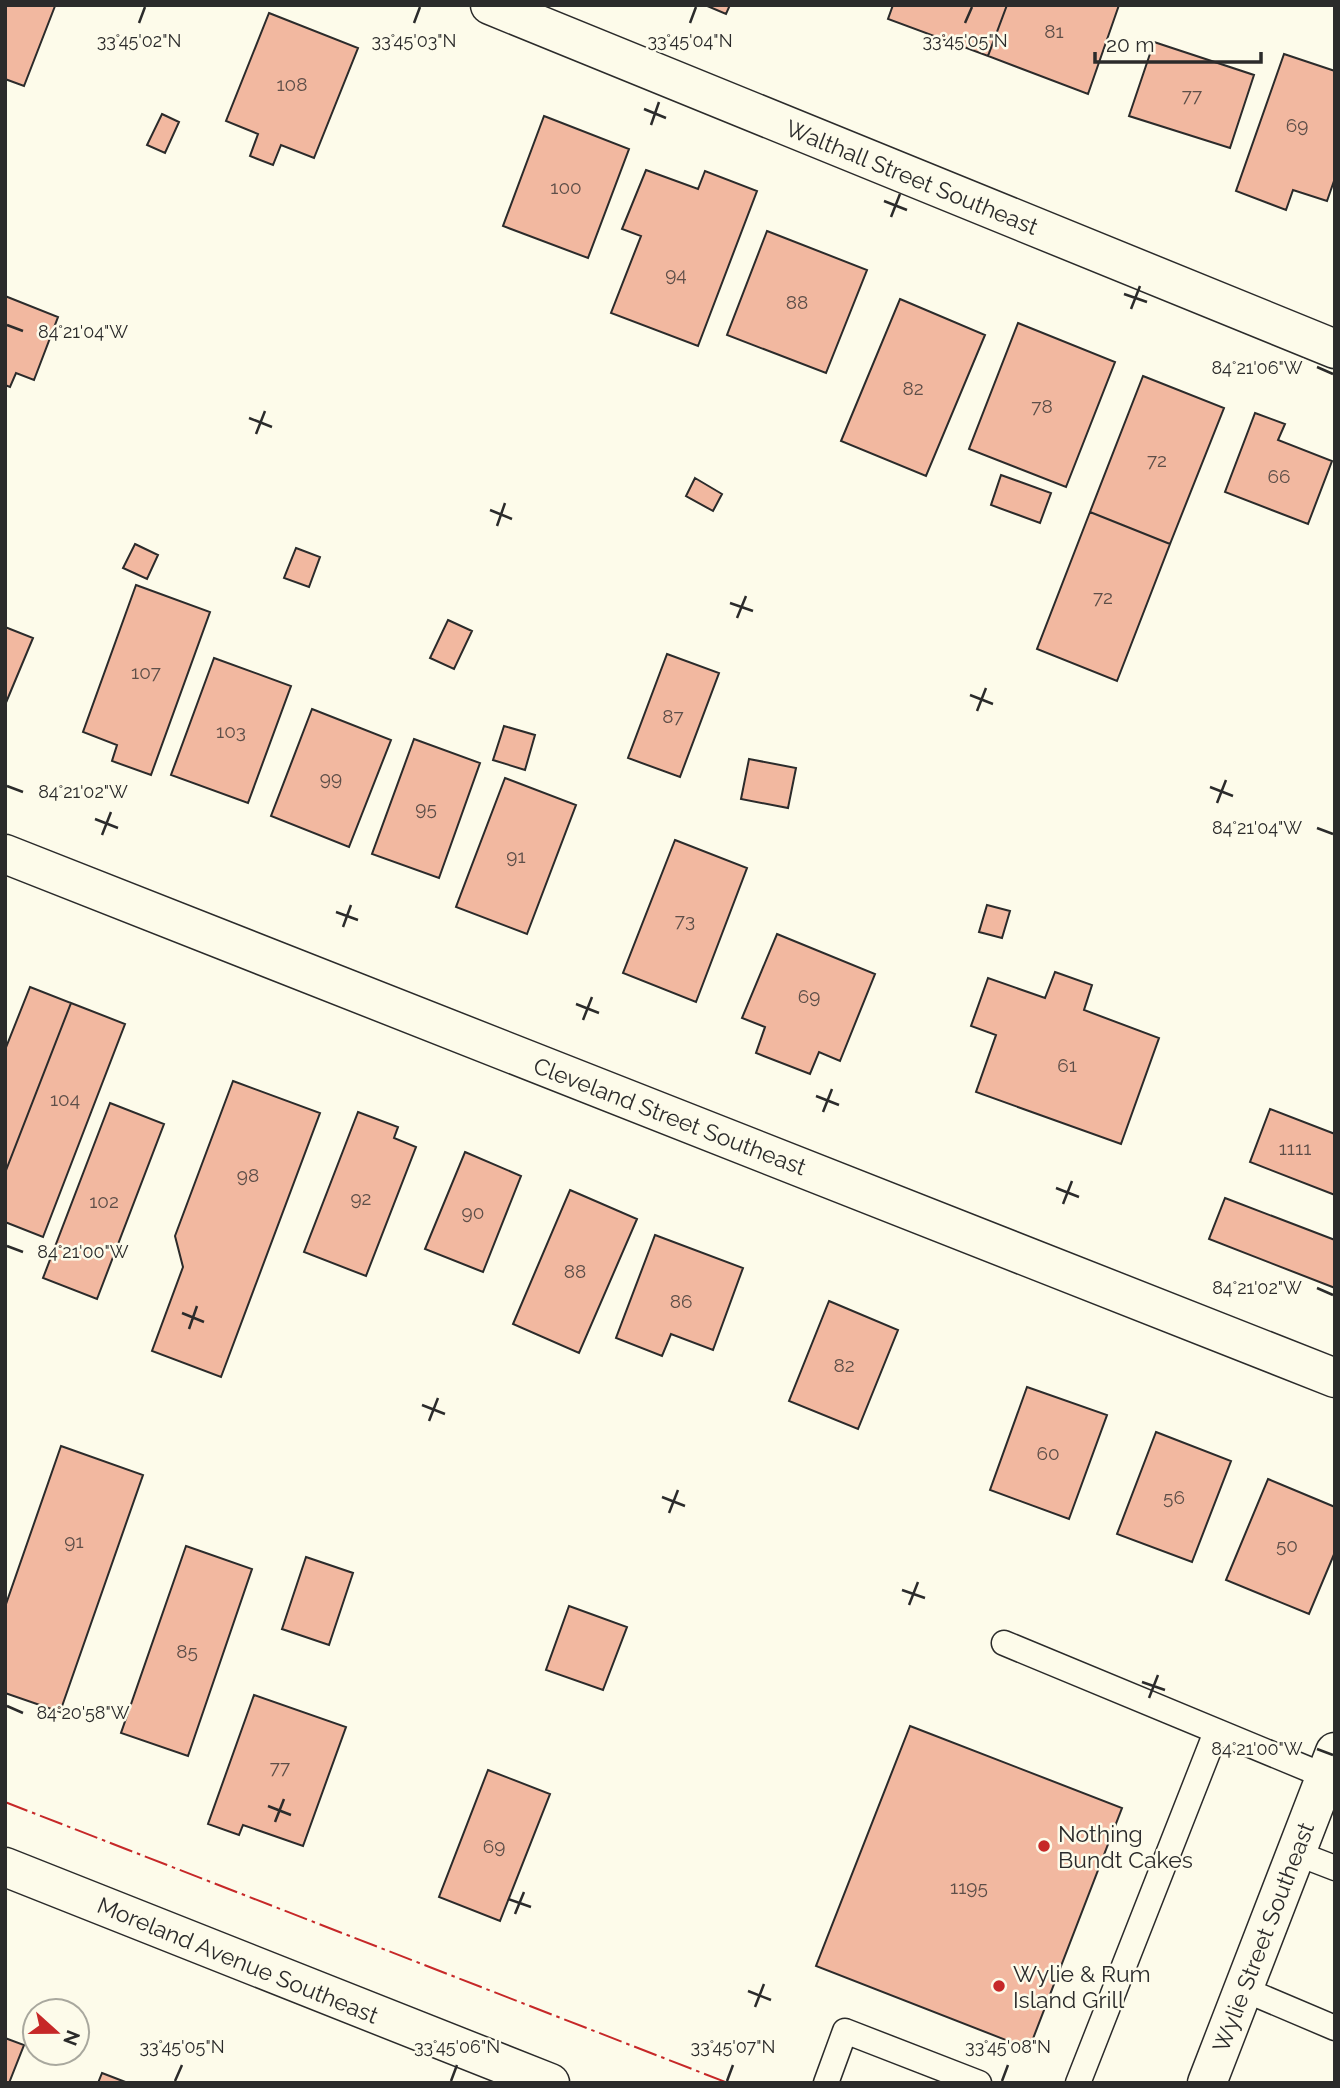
<svg xmlns="http://www.w3.org/2000/svg" width="1340" height="2088" font-family="Raleway,sans-serif">
<style>
.building{fill:#f2b8a0;stroke:#2b2b2b;stroke-width:2}
.lines{fill:none;stroke-linecap:round;stroke-linejoin:round}
.service-casing{stroke:#2b2b2b;stroke-width:27}
.minor-casing{stroke:#2b2b2b;stroke-width:41}
.trunk-casing{stroke:#2b2b2b;stroke-width:41}
.service{stroke:#fdfbea;stroke-width:24}
.minor{stroke:#fdfbea;stroke-width:38}
.trunk{stroke:#fdfbea;stroke-width:38}
.power{stroke:#c62828;stroke-width:2;stroke-dasharray:24 5 3.5 5;stroke-linecap:butt}
.ticks{fill:none;stroke:#2b2b2b;stroke-width:2.5}
.poi-dot{fill:#c62828;stroke:#fdfbea;stroke-width:2.5}
.labels{text-anchor:middle;dominant-baseline:central;stroke-width:5;stroke-linejoin:round;paint-order:stroke}
.number-label{font-size:19px;fill:#5d4e48}
.street-label{font-size:23px;fill:#2b2b2b;stroke:#fdfbea}
.poi-label{font-size:23px;fill:#2b2b2b;stroke:#fdfbea;text-anchor:start}
.ticks-label{font-size:18px;text-anchor:middle;fill:#2b2b2b;stroke:#fdfbea;stroke-width:5;stroke-linejoin:round;paint-order:stroke}
</style>
<rect width="100%" height="100%" fill="#fdfbea"/>
<!-- building -->
<path class="building" d="M 5,5 L 55,6 L 24,86 L 5,79 Z
M 705,5 L 730,5 L 726,14 Z
M 893,5 L 1007,5 L 988,56 L 888,19 Z
M 1007,5 L 1119,5 L 1088,94 L 988,56 Z
M 269,13 L 358,48 L 314,158 L 281,145 L 273,165 L 250,156 L 258,134 L 226,121 Z
M 1154,42 L 1254,75 L 1230,148 L 1129,116 Z
M 1284,54 L 1335,71 L 1335,178 L 1327,201 L 1293,190 L 1286,210 L 1236,191 Z
M 162,114 L 179,122 L 165,153 L 147,145 Z
M 544,116 L 629,149 L 588,258 L 503,226 Z
M 646,170 L 698,189 L 705,171 L 757,191 L 698,346 L 611,313 L 641,236 L 622,229 Z
M 767,231 L 867,270 L 826,373 L 727,335 Z
M 5,296 L 58,317 L 34,380 L 16,373 L 10,387 L 5,385 Z
M 900,299 L 985,335 L 926,476 L 841,441 Z
M 1018,323 L 1115,362 L 1066,487 L 969,449 Z
M 1143,376 L 1224,408 L 1170,544 L 1090,512 Z
M 1255,413 L 1285,424 L 1278,440 L 1332,461 L 1308,524 L 1225,492 Z
M 1001,475 L 1051,493 L 1040,523 L 991,505 Z
M 695,478 L 722,494 L 713,511 L 686,496 Z
M 1090,512 L 1170,544 L 1117,681 L 1037,649 Z
M 135,544 L 158,555 L 147,579 L 123,568 Z
M 296,548 L 320,557 L 309,587 L 284,578 Z
M 136,585 L 210,612 L 151,775 L 112,761 L 117,745 L 83,732 Z
M 448,620 L 472,631 L 454,669 L 430,658 Z
M 5,627 L 33,638 L 5,705 Z
M 667,654 L 719,673 L 680,777 L 628,758 Z
M 214,658 L 291,686 L 248,803 L 171,775 Z
M 312,709 L 391,740 L 349,847 L 271,816 Z
M 504,726 L 535,735 L 525,770 L 493,760 Z
M 414,739 L 480,763 L 439,878 L 372,854 Z
M 749,759 L 796,768 L 788,808 L 741,799 Z
M 505,778 L 576,805 L 527,934 L 456,907 Z
M 675,840 L 747,868 L 696,1002 L 623,973 Z
M 987,905 L 1010,911 L 1002,938 L 979,932 Z
M 777,934 L 875,974 L 840,1061 L 819,1052 L 810,1074 L 756,1053 L 765,1027 L 742,1018 Z
M 1055,972 L 1092,985 L 1084,1010 L 1159,1038 L 1121,1144 L 976,1092 L 996,1035 L 971,1026 L 988,978 L 1045,998 Z
M 30,987 L 71,1003 L 5,1173 L 5,1050 Z
M 71,1003 L 125,1024 L 43,1237 L 5,1222 L 5,1173 Z
M 233,1081 L 320,1113 L 221,1377 L 152,1351 L 183,1267 L 175,1236 Z
M 110,1103 L 164,1124 L 97,1299 L 43,1278 Z
M 1270,1109 L 1335,1134 L 1335,1195 L 1250,1162 Z
M 358,1112 L 398,1127 L 394,1138 L 416,1147 L 366,1276 L 304,1252 Z
M 465,1152 L 521,1176 L 483,1272 L 425,1249 Z
M 570,1190 L 637,1219 L 579,1353 L 513,1324 Z
M 1225,1198 L 1335,1240 L 1335,1288 L 1209,1239 Z
M 655,1235 L 743,1268 L 713,1350 L 671,1334 L 662,1356 L 616,1338 Z
M 829,1301 L 898,1330 L 858,1429 L 789,1401 Z
M 1027,1387 L 1107,1415 L 1069,1519 L 990,1490 Z
M 1156,1432 L 1231,1461 L 1192,1562 L 1117,1534 Z
M 61,1446 L 143,1475 L 60,1712 L 5,1693 L 5,1607 Z
M 1268,1479 L 1335,1507 L 1335,1552 L 1309,1614 L 1226,1580 Z
M 186,1546 L 252,1569 L 188,1756 L 121,1733 Z
M 306,1557 L 353,1573 L 329,1645 L 282,1629 Z
M 569,1606 L 627,1627 L 603,1690 L 546,1670 Z
M 254,1695 L 346,1727 L 303,1846 L 243,1825 L 239,1835 L 208,1824 Z
M 910,1726 L 1122,1808 L 1029,2049 L 816,1966 Z
M 488,1770 L 550,1794 L 500,1921 L 439,1897 Z
M 5,2038 L 24,2045 L 9,2083 L 5,2083 Z
M 102,2073 L 128,2083 L 98,2083 Z"/>
<g class="lines">
<defs>
<path id="service" d="M 1004,1643 L 1325,1776
M 1296,1853 L 1335,1868
M 1243,1989 L 1335,2028
M 826,2083 L 845,2031 L 979,2083
M 1078,2083 L 1216,1732"/>
<path id="minor" d="M 490,5 L 1335,349
M 5,854 L 1335,1378
M 1207,2083 L 1335,1752"/>
<path id="trunk" d="M 5,1867 L 550,2083"/>
</defs>
<!-- service casing -->
<use href="#service" class="service-casing"/>
<!-- minor casing -->
<use href="#minor" class="minor-casing"/>
<!-- trunk casing -->
<use href="#trunk" class="trunk-casing"/>
<!-- service -->
<use href="#service" class="service"/>
<!-- minor -->
<use href="#minor" class="minor"/>
<!-- trunk -->
<use href="#trunk" class="trunk"/>
<!-- power -->
<path class="power" d="M 5,1802 L 728,2083"/>
</g>
<!-- ticks -->
<path class="ticks" d="M 139,23 L 145,7M 414,23 L 420,7M 690,23 L 696,7M 965,23 L 972,7M 644,109 L 666,118M 651,125 L 659,102M 884,201 L 907,210M 891,217 L 900,194M 1124,294 L 1147,302M 1131,309 L 1140,286M 7,325 L 23,331M 1317,367 L 1333,374M 249,418 L 272,427M 256,434 L 265,411M 490,510 L 512,519M 497,526 L 505,503M 730,603 L 753,611M 737,618 L 746,596M 970,695 L 993,704M 977,711 L 986,688M 7,786 L 23,792M 1210,787 L 1233,796M 1217,803 L 1226,780M 95,819 L 118,828M 1317,828 L 1333,834M 102,835 L 111,812M 336,912 L 358,920M 343,927 L 351,905M 576,1004 L 599,1013M 583,1020 L 592,997M 816,1096 L 839,1105M 823,1112 L 832,1089M 1056,1188 L 1079,1197M 1063,1204 L 1072,1181M 7,1246 L 23,1252M 1317,1288 L 1333,1295M 182,1313 L 204,1322M 189,1329 L 197,1306M 422,1405 L 445,1414M 429,1421 L 438,1398M 662,1497 L 685,1506M 669,1513 L 678,1490M 902,1590 L 925,1598M 909,1605 L 918,1582M 1142,1682 L 1165,1690M 1149,1698 L 1158,1675M 7,1706 L 23,1713M 1317,1749 L 1333,1755M 268,1806 L 291,1815M 275,1822 L 284,1799M 508,1899 L 531,1907M 515,1914 L 524,1892M 748,1991 L 771,2000M 755,2007 L 764,1984M 175,2081 L 182,2065M 451,2081 L 457,2065M 727,2081 L 733,2065M 1002,2081 L 1008,2065"/>
<!-- markers -->
<g class="poi-dot">
<circle cx="1044" cy="1846" r="7"/>
<circle cx="999" cy="1986" r="7"/>
</g>
<g class="labels">
<!-- number labels -->
<g class="number-label">
<text x="1054" y="31">81</text>
<text x="292" y="84">108</text>
<text x="1192" y="95">77</text>
<text x="1297" y="125">69</text>
<text x="566" y="187">100</text>
<text x="676" y="274">94</text>
<text x="797" y="302">88</text>
<text x="913" y="388">82</text>
<text x="1042" y="406">78</text>
<text x="1157" y="460">72</text>
<text x="1279" y="476">66</text>
<text x="1103" y="597">72</text>
<text x="146" y="672">107</text>
<text x="673" y="716">87</text>
<text x="231" y="731">103</text>
<text x="331" y="778">99</text>
<text x="426" y="808">95</text>
<text x="516" y="856">91</text>
<text x="685" y="920">73</text>
<text x="809" y="996">69</text>
<text x="1067" y="1065">61</text>
<text x="65" y="1099">104</text>
<text x="1295" y="1148">1111</text>
<text x="248" y="1175">98</text>
<text x="361" y="1198">92</text>
<text x="104" y="1201">102</text>
<text x="473" y="1212">90</text>
<text x="575" y="1271">88</text>
<text x="681" y="1301">86</text>
<text x="844" y="1365">82</text>
<text x="1048" y="1453">60</text>
<text x="1174" y="1497">56</text>
<text x="74" y="1541">91</text>
<text x="1287" y="1545">50</text>
<text x="187" y="1651">85</text>
<text x="280" y="1767">77</text>
<text x="494" y="1846">69</text>
<text x="969" y="1887">1195</text>
</g>
<!-- street labels -->
<g class="street-label">
<text transform="translate(912 177) rotate(22)">Walthall Street Southeast</text>
<text transform="translate(670 1116) rotate(21)">Cleveland Street Southeast</text>
<text transform="translate(1263 1937) rotate(-69)">Wylie Street Southeast</text>
<text transform="translate(238 1960) rotate(22)">Moreland Avenue Southeast</text>
</g>
<!-- poi labels -->
<g class="poi-label">
<text x="1058" y="1833">Nothing<tspan x="1058" dy="26">Bundt Cakes</tspan></text>
<text x="1013" y="1973">Wylie &amp; Rum<tspan x="1013" dy="26">Island Grill</tspan></text>
</g>
</g>
<g class="ticks-label">
<text x="690" y="47">33°45'04"N</text>
<text x="965" y="47">33°45'05"N</text>
<text x="139" y="47">33°45'02"N</text>
<text x="414" y="47">33°45'03"N</text>
<text x="83" y="338">84°21'04"W</text>
<text x="1257" y="374">84°21'06"W</text>
<text x="83" y="798">84°21'02"W</text>
<text x="1257" y="834">84°21'04"W</text>
<text x="83" y="1258">84°21'00"W</text>
<text x="1257" y="1294">84°21'02"W</text>
<text x="83" y="1719">84°20'58"W</text>
<text x="1257" y="1755">84°21'00"W</text>
<text x="182" y="2053">33°45'05"N</text>
<text x="457" y="2053">33°45'06"N</text>
<text x="733" y="2053">33°45'07"N</text>
<text x="1008" y="2053">33°45'08"N</text>
</g>
<!-- border -->
<rect width="1340" height="2088" fill="none" stroke="#2b2b2b" stroke-width="14"/>
<!-- north arrow -->
<g transform="translate(56 2032) rotate(111)"><circle r="33" fill="#fdfbea" stroke="#a9a89e" stroke-width="2"/>
<path d="M0-5L12 26L0 18L-12 26Z" fill="#c62828"/>
<text y="-10" font-size="19" font-weight="bold" text-anchor="middle" fill="#2b2b2b">N</text>
</g>
<!-- scale -->
<path d="M1095 52v10h166v-10" fill="none" stroke="#2b2b2b" stroke-width="3.5"/>
<text x="1106" y="52" font-size="21" fill="#2b2b2b" stroke="#fdfbea" stroke-width="5" paint-order="stroke">20 m</text>
</svg>
